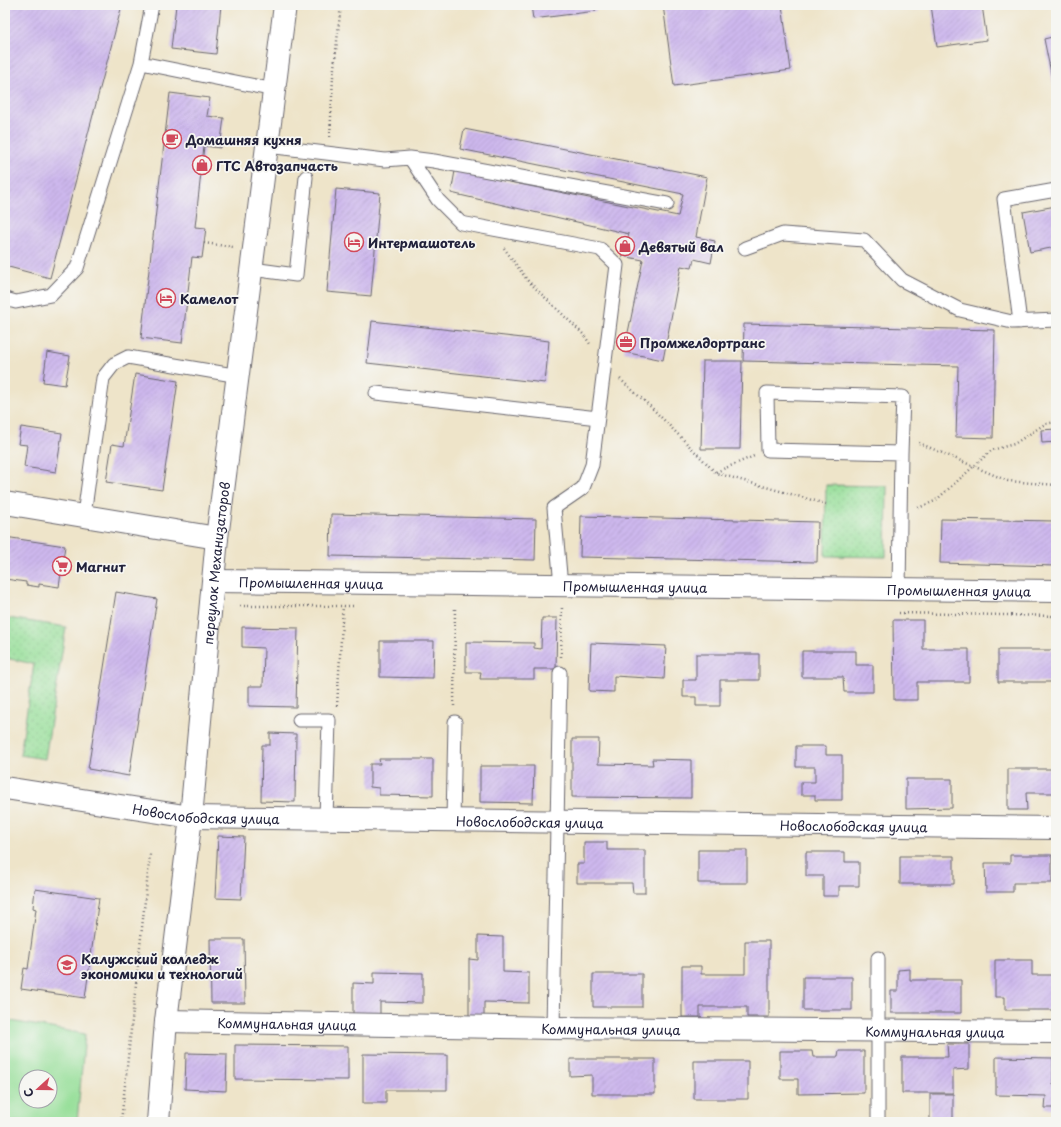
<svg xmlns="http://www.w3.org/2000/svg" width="1061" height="1127" font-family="'Playpen Sans',sans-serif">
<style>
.green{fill:url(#green-dots);stroke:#5c806a}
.pitch{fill:#97df9a;stroke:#5c806a;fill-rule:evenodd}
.building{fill:url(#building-hatch)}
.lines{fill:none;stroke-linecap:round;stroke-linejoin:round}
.lane-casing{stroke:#69666d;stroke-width:15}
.street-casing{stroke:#69666d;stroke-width:24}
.secondary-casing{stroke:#69666d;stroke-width:24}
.path{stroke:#69666d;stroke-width:2.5;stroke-dasharray:1 3;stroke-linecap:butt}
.lane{stroke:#fff;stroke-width:13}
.street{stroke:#fff;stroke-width:22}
.secondary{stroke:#fff;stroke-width:22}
.labels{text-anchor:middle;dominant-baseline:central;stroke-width:3.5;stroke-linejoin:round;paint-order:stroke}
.poi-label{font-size:13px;font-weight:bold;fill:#22223b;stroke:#f6f6f2;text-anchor:start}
.street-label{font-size:13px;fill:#22223b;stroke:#f6f6f2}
</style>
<defs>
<pattern id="green-dots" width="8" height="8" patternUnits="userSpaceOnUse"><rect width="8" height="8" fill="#97df9a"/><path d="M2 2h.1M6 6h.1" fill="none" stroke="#82bf86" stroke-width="1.8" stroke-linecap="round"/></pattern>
<pattern id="building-hatch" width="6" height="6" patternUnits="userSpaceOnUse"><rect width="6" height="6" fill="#cdb8ed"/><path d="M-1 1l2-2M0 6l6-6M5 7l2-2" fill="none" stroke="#b09ecc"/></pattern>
</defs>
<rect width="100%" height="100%" fill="#f6f6f2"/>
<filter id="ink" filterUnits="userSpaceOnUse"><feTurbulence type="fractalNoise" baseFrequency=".025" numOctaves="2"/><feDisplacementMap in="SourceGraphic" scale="8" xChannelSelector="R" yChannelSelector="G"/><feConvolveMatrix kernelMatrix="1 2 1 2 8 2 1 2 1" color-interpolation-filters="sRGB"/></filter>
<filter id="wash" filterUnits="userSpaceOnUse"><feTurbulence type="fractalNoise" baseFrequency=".012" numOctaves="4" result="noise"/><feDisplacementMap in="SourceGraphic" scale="16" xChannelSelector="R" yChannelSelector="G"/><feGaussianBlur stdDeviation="0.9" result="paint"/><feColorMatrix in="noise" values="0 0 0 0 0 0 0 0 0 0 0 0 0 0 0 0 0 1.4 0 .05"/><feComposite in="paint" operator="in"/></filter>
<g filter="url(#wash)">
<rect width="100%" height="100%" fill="#eee4c9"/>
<!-- green -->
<path class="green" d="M 826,485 L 887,486 L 886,557 L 825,556 Z
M 8,618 L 66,627 L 45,759 L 20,755 L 34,664 L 5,658 L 5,639 Z"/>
<!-- pitch -->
<path class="pitch" d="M 5,1020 L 85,1034 L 77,1122 L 5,1122 ZM 26,1077 L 50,1077 L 50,1101 L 26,1101 Z"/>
<g id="blocks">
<!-- building -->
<path class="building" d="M 5,5 L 122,5 L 50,278 L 5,266 Z
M 176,5 L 221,5 L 216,54 L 171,49 Z
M 531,5 L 596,5 L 596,11 L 533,19 Z
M 663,5 L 782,5 L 791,70 L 674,86 Z
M 931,5 L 982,5 L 987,40 L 937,47 Z
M 1056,36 L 1056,87 L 1054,88 L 1044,39 Z
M 170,93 L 210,98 L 207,116 L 224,118 L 220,148 L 204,146 L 195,227 L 206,228 L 202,258 L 192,257 L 182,343 L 141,338 Z
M 464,129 L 707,177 L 696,237 L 715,241 L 711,263 L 694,259 L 692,268 L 681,266 L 663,360 L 624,352 L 643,260 L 622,256 L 629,234 L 451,193 L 455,171 L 678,216 L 683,194 L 460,149 Z
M 336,189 L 380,193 L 371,296 L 327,292 Z
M 1056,206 L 1056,247 L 1030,252 L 1023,212 Z
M 372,321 L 549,341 L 545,383 L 367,363 Z
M 744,324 L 995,330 L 993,438 L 956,437 L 958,366 L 743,361 Z
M 47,352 L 70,356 L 65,385 L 43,382 Z
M 703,361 L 742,361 L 740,449 L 701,449 Z
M 135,374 L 178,381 L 162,490 L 106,482 L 112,444 L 124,446 Z
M 21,427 L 62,433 L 56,472 L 24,467 L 27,445 L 18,444 Z
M 1056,429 L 1056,442 L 1042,443 L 1041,430 Z
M 331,514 L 536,519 L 535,560 L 330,556 Z
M 581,516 L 818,522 L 817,562 L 580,557 Z
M 941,519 L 1056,521 L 1056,566 L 940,563 Z
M 5,537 L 65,546 L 59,587 L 39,584 L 39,587 L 26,585 L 26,582 L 5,579 Z
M 116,592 L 157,599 L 129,776 L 88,769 Z
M 542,618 L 557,618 L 556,669 L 534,669 L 534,679 L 480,679 L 481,672 L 466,672 L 466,642 L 534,643 L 534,648 L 541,649 Z
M 893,620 L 923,620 L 923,649 L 969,649 L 969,682 L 917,682 L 917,700 L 894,700 Z
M 242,627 L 298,628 L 296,707 L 249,706 L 249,686 L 263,686 L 264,648 L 242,647 Z
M 380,641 L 434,641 L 433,678 L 380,677 Z
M 591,643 L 666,646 L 664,679 L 614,676 L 614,692 L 589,691 Z
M 998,650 L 1056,650 L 1056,682 L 998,682 Z
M 802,651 L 856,651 L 856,665 L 873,665 L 873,692 L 844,692 L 843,677 L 802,677 Z
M 696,654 L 759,654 L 759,680 L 720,680 L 720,706 L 696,706 L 696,697 L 683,697 L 683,680 L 696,680 Z
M 270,733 L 296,734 L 295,802 L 261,801 L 262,745 L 270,745 Z
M 572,739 L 599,739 L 598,764 L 653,765 L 652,759 L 691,760 L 691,798 L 572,797 Z
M 796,746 L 826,746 L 826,755 L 842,755 L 842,800 L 815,800 L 815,795 L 801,795 L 801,782 L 815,782 L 815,767 L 796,767 Z
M 379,759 L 433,759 L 433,796 L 379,795 L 379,788 L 370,787 L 370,764 L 380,764 Z
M 480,766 L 534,766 L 533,803 L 480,802 Z
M 1008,769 L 1056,769 L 1056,793 L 1026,793 L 1027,810 L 1008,810 Z
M 906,779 L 952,779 L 952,808 L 906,809 Z
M 218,836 L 244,837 L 241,899 L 215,898 Z
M 584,842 L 607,842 L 607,850 L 645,850 L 645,893 L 633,893 L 632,883 L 577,883 L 577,864 L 584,864 Z
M 698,850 L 747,850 L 747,883 L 698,883 Z
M 806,852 L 845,852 L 845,862 L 859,862 L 859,886 L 839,886 L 839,896 L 823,896 L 823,876 L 806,876 Z
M 1010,855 L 1052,855 L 1052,883 L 1013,883 L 1013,892 L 986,892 L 985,863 L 1010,863 Z
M 900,856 L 954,856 L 954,884 L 900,884 Z
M 35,889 L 99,898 L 85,998 L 21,989 L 24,968 L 28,969 L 36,909 L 33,908 Z
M 478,936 L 503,937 L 503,972 L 529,973 L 529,1003 L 484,1002 L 484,1016 L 469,1016 L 469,959 L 478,960 Z
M 210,939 L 244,939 L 245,1003 L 211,1003 Z
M 745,941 L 769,941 L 769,1017 L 747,1017 L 747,1007 L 700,1007 L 700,1017 L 682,1017 L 682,966 L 701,966 L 701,974 L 745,974 Z
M 995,960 L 1032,960 L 1032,975 L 1056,975 L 1056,1010 L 1005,1010 L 1005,997 L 995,997 Z
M 910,969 L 910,980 L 961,980 L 961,1013 L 891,1013 L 891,991 L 898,991 L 898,970 Z
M 374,972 L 423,973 L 423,1003 L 380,1002 L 380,1018 L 353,1018 L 353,983 L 374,984 Z
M 593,974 L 642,974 L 642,1007 L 593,1007 Z
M 803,977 L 852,977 L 852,1010 L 803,1010 Z
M 947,1044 L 969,1044 L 969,1069 L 953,1070 L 953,1093 L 902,1093 L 902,1057 L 948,1057 Z
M 235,1045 L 348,1046 L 348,1080 L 235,1079 Z
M 780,1051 L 812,1051 L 813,1057 L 838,1057 L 839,1051 L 864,1051 L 864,1093 L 798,1094 L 798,1079 L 780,1079 Z
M 186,1053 L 227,1054 L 226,1091 L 185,1089 Z
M 363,1054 L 447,1055 L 447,1090 L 386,1090 L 386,1103 L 363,1103 Z
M 996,1057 L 1053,1058 L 1053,1084 L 1056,1084 L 1056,1108 L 1045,1108 L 1046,1096 L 996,1095 Z
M 570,1059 L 655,1059 L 655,1094 L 592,1094 L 592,1075 L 570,1076 Z
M 694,1061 L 748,1061 L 748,1099 L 694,1099 Z
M 930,1094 L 953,1094 L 953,1122 L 930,1122 Z"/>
</g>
</g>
<g filter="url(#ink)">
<use href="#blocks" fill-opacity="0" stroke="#69666d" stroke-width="1"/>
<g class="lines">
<defs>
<path id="lane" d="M 141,63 L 275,90
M 267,146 L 385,160 L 410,158 L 434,161 L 667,204
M 410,158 L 438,200 L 461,223 L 600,249 L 617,265 L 592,465 L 583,488 L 554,508 L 561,586
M 745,248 L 783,234 L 864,240 L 902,280 L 960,310 L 1012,322 L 1056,320
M 252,269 L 296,275 L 306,177
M 5,299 L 16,302 L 51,295 L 77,268 L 141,63 L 152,5
M 1020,322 L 1004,199 L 1056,190
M 376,393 L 598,418
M 84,515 L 103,378 L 114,364 L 128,357 L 239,376
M 899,590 L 901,453 L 768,450 L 767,393 L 903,397 L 901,453
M 299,720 L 329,720 L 326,819
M 453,821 L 455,722
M 553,1028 L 560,673
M 878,1122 L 878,958"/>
<g id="street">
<path d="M 5,503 L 217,538"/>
<path id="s1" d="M 214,581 L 1056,591"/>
<path id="s2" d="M 5,788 L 191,817 L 1056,828"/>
<path id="s3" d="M 166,1021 L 553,1028 L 1056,1032"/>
</g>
<g id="secondary">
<path id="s4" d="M 158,1122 L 166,1021 L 191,817 L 217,538 L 285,5"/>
</g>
</defs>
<!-- lane casing -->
<use href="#lane" class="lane-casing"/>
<!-- street casing -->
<use href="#street" class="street-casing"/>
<!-- secondary casing -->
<use href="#secondary" class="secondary-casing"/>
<!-- path -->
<path class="path" d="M 330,137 L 333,77 L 341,5
M 204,243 L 233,247
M 504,248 L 528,281 L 584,335 L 590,344
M 620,379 L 651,407 L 716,473 L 826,504
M 919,443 L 1008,481 L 1056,485
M 716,472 L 754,456
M 918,508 L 935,501 L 992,450 L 1014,444 L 1045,424 L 1056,422
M 240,606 L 354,606
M 899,613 L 1056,616
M 561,657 L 562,606
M 337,706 L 343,606
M 454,706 L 455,607
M 121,1122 L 150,854"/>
<!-- lane -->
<use href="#lane" class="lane"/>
<!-- street -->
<use href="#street" class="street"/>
<!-- secondary -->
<use href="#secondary" class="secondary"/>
</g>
</g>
<!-- icons -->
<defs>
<symbol id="cafe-ring" viewBox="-11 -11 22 22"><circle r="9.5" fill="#f6f6f2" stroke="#d1495b" stroke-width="1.5"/><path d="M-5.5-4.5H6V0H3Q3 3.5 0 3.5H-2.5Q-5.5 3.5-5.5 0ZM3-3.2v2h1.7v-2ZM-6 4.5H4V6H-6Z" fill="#d1495b"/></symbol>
<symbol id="shop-ring" viewBox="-11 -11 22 22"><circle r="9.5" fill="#f6f6f2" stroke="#d1495b" stroke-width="1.5"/><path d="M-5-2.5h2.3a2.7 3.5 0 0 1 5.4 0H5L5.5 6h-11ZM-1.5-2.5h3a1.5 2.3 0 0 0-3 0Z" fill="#d1495b"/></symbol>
<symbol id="hotel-ring" viewBox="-11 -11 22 22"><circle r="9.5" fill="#f6f6f2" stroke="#d1495b" stroke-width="1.5"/><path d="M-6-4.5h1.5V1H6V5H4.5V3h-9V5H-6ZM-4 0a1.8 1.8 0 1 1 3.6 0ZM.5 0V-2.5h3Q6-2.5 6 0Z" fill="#d1495b"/></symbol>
<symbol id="office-ring" viewBox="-11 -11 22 22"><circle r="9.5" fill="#f6f6f2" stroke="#d1495b" stroke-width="1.5"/><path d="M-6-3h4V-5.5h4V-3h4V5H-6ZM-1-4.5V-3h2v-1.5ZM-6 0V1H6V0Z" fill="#d1495b"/></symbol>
<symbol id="supermarket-ring" viewBox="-11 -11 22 22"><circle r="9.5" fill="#f6f6f2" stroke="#d1495b" stroke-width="1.5"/><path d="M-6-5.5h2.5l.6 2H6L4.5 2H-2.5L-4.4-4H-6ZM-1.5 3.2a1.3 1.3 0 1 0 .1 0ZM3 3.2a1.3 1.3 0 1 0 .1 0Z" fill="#d1495b"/></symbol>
<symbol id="university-ring" viewBox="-11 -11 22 22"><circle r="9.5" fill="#f6f6f2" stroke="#d1495b" stroke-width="1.5"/><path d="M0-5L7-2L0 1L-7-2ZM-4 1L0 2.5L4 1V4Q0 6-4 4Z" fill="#d1495b"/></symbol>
</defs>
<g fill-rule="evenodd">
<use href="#cafe-ring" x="161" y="128" width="22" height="22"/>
<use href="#shop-ring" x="191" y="154" width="22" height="22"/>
<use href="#hotel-ring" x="343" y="231" width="22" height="22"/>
<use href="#shop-ring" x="614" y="235" width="22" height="22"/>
<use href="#hotel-ring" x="155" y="287" width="22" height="22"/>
<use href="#office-ring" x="615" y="331" width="22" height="22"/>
<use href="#supermarket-ring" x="51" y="555" width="22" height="22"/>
<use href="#university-ring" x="56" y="954" width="22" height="22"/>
</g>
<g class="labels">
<!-- poi labels -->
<g class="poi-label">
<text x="186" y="139">Домашняя кухня</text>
<text x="216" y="165">ГТС Автозапчасть</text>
<text x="368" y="242">Интермашотель</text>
<text x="639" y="246">Девятый вал</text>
<text x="180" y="298">Камелот</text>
<text x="640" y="342">Промжелдортранс</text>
<text x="76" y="566">Магнит</text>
<text x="81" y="958">Калужский колледж<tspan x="81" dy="15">экономики и технологий</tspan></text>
</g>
<!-- street labels -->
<g class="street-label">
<text stroke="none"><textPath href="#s4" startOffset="562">переулок Механизаторов</textPath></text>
<text stroke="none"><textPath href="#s1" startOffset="97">Промышленная улица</textPath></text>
<text stroke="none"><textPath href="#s1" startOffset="421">Промышленная улица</textPath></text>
<text stroke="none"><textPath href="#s1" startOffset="745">Промышленная улица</textPath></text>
<text stroke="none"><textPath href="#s2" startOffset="203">Новослободская улица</textPath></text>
<text stroke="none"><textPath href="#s2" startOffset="527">Новослободская улица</textPath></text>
<text stroke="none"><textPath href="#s2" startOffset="851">Новослободская улица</textPath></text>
<text stroke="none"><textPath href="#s3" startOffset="121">Коммунальная улица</textPath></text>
<text stroke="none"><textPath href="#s3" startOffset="445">Коммунальная улица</textPath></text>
<text stroke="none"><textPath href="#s3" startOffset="769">Коммунальная улица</textPath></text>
</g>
</g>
<!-- margin -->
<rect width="1061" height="1127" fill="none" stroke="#f6f6f2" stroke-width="20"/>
<!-- north arrow -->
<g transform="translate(38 1089) rotate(249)"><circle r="19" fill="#f6f6f2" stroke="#a1a1a9"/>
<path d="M0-3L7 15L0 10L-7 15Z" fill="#d1495b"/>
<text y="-6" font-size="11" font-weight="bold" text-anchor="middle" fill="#22223b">С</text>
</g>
</svg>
